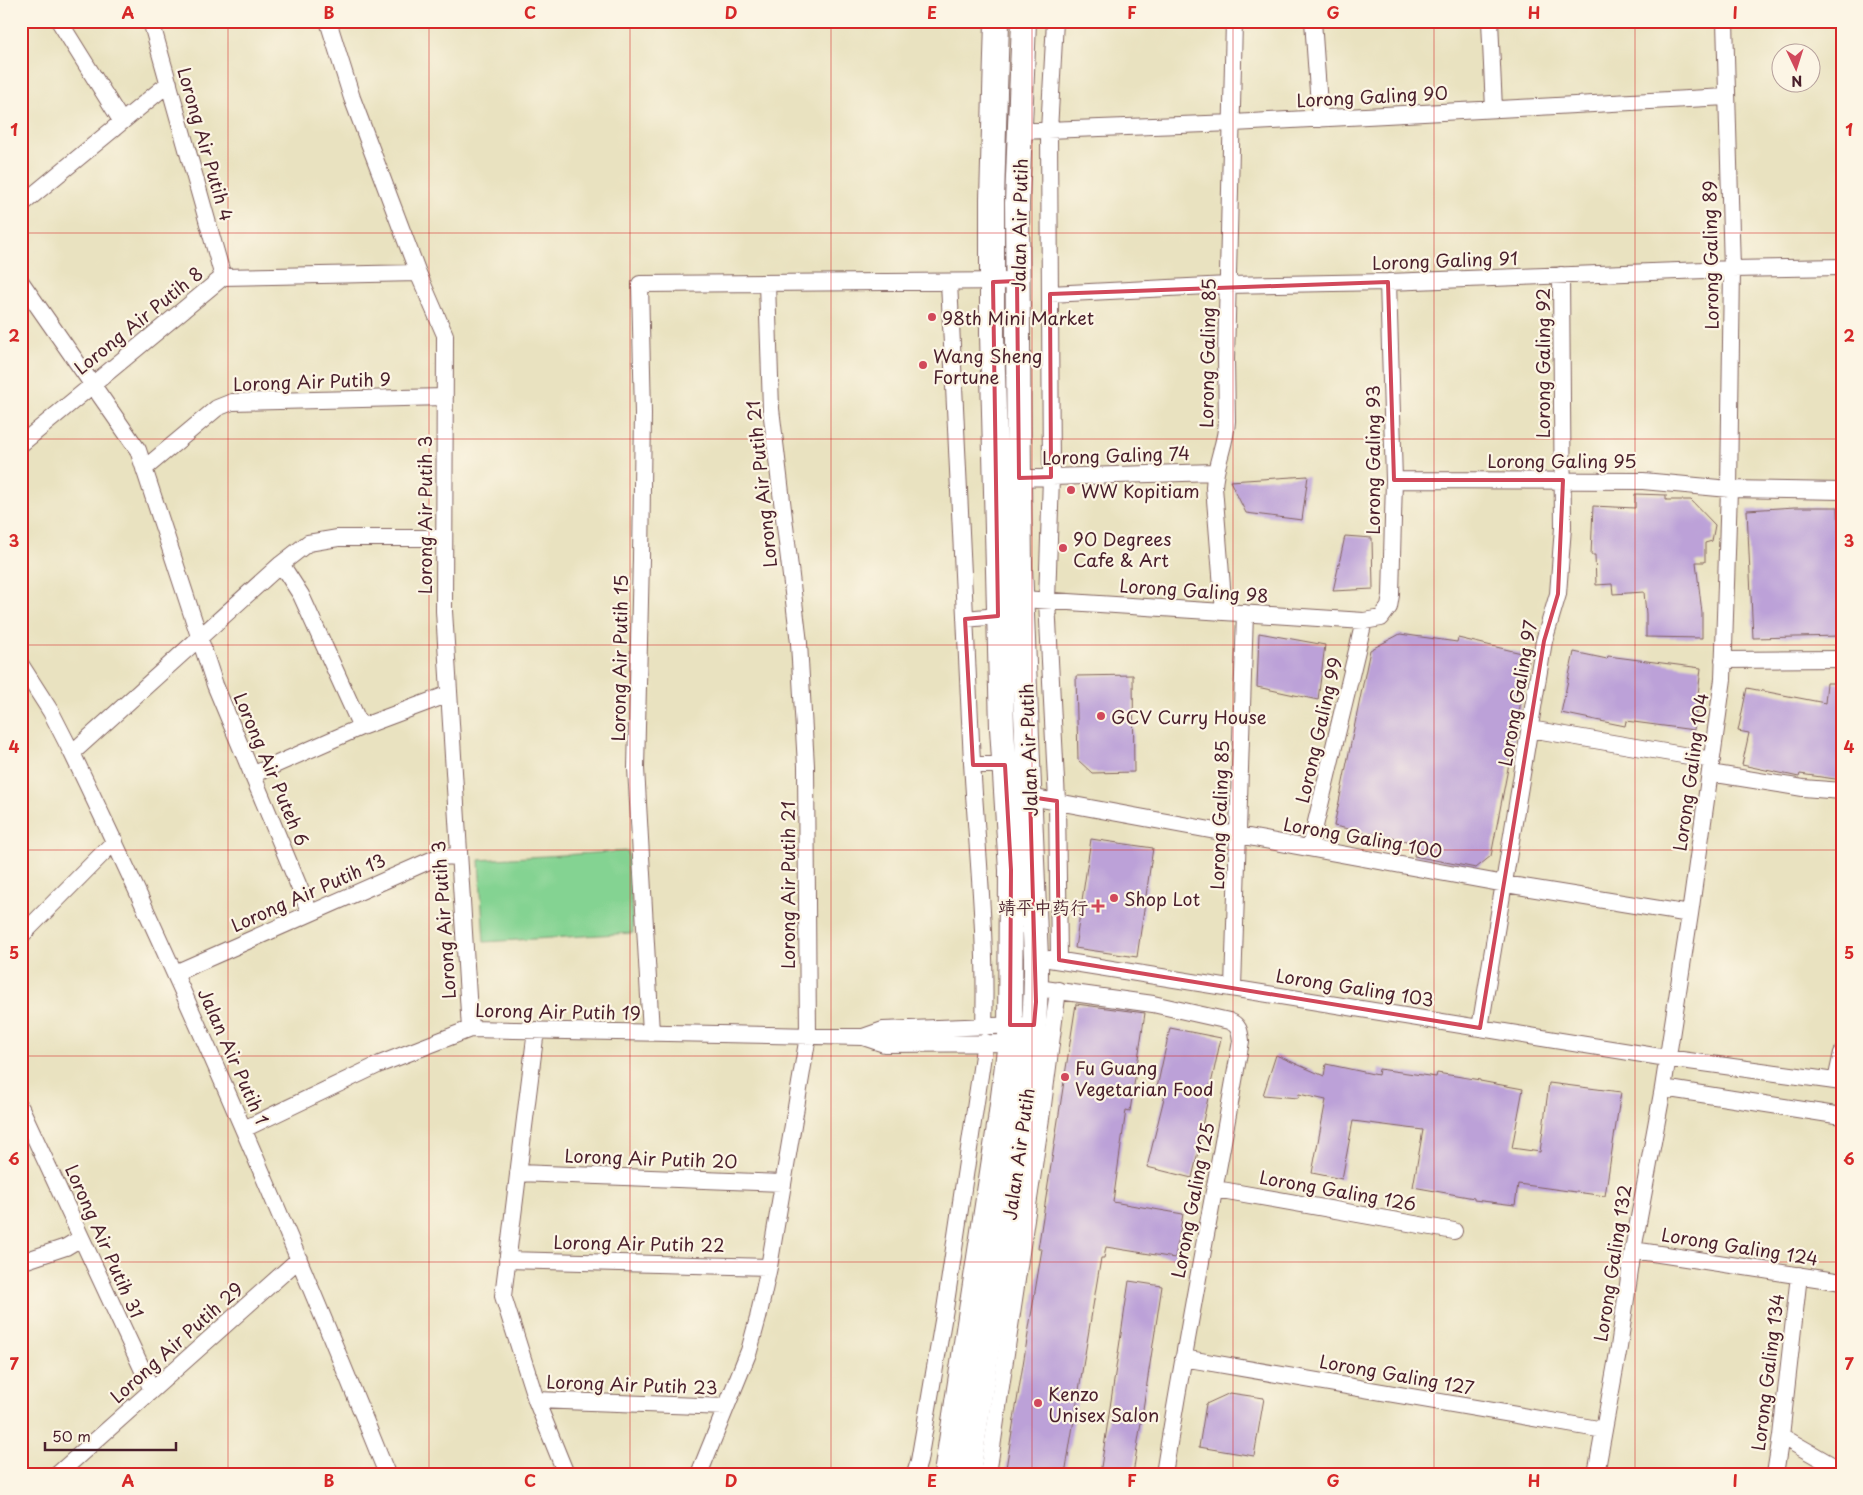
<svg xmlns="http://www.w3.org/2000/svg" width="1863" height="1495" font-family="'Playpen Sans','LXGW WenKai TC',sans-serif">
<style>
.green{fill:#84d392;stroke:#67795e}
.building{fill:#bca1d8}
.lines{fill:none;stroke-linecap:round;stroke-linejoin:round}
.street-casing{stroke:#82635f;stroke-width:18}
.secondary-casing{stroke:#82635f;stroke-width:26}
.street{stroke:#fff;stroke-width:16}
.secondary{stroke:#fff;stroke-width:24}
.marked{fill:none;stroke:#d1495b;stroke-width:4;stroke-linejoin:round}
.grid{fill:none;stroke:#d62828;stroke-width:1;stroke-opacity:0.55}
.poi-dot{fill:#d1495b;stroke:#fcf5e5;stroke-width:2}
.labels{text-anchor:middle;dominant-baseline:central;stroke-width:4.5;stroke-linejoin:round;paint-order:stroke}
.street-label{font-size:18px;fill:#4a1f2b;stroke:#fcf5e5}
.poi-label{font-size:18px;fill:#4a1f2b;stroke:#fcf5e5;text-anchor:start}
.neatline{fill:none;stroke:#d62828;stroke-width:2}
.grid-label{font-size:16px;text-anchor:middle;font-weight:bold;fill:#d62828}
</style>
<rect width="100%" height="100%" fill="#fcf5e5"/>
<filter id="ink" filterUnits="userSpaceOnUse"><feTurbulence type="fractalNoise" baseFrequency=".02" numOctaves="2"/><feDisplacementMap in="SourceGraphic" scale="10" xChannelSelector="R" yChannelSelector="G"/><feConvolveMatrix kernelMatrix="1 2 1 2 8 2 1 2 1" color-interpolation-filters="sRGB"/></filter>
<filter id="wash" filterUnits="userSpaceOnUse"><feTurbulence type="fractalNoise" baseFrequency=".0096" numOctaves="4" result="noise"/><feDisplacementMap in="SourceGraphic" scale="20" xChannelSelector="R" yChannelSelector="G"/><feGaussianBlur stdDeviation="1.12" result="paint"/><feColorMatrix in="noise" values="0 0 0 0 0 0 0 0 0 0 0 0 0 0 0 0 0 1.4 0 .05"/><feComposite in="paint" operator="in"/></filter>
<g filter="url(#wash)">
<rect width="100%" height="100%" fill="#e9e2c0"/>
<!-- green -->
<path class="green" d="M 628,851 L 633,933 L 484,942 L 479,860 Z"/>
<g id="blocks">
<!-- building -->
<path class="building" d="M 1308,476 L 1302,520 L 1246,513 L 1230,481 Z
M 1635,494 L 1666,495 L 1666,500 L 1691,500 L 1715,525 L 1712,541 L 1705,543 L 1705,562 L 1696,562 L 1702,613 L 1702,638 L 1646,637 L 1646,614 L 1644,592 L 1613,594 L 1612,584 L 1596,585 L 1595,555 L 1591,555 L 1593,506 L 1635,508 Z
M 1795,507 L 1838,507 L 1840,636 L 1753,638 L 1747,510 Z
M 1345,536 L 1372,538 L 1373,589 L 1333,591 Z
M 1259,633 L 1325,645 L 1318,700 L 1257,687 Z
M 1400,634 L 1457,642 L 1458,638 L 1530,655 L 1491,856 L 1476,868 L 1414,856 L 1416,843 L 1334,826 L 1370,650 Z
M 1574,652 L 1607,659 L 1608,656 L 1701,668 L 1694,730 L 1626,721 L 1625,726 L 1561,713 Z
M 1133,675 L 1134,772 L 1092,773 L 1078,760 L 1076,676 Z
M 1827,683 L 1842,683 L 1842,780 L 1800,774 L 1799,777 L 1742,765 L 1749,733 L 1738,731 L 1747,688 L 1825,703 Z
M 1091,839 L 1153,848 L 1137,957 L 1075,948 Z
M 1076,1004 L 1145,1013 L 1130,1111 L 1126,1110 L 1113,1202 L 1183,1214 L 1175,1258 L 1106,1247 L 1104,1258 L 1101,1258 L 1065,1474 L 1005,1474 L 1042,1249 L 1038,1249 Z
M 1170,1028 L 1221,1038 L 1202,1126 L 1204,1126 L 1192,1178 L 1147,1167 L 1165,1094 L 1156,1092 Z
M 1276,1055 L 1324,1076 L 1326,1064 L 1378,1075 L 1379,1069 L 1436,1077 L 1437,1073 L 1480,1080 L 1480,1081 L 1523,1089 L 1512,1148 L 1540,1152 L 1549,1083 L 1621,1092 L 1605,1196 L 1518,1184 L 1515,1205 L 1474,1200 L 1474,1198 L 1413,1187 L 1423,1130 L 1353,1121 L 1342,1179 L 1312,1173 L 1326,1100 L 1299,1094 L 1298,1098 L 1263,1095 Z
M 1129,1281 L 1162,1286 L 1133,1474 L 1100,1474 Z
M 1230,1393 L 1264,1398 L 1254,1456 L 1199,1447 L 1206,1404 Z"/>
</g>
</g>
<g filter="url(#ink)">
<use href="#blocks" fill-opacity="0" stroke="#82635f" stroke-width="1"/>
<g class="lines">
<defs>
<path id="street" d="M 59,21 L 122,122
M 151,21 L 223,277
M 328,21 L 352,98 L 418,273 L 445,335 L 444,611 L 470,1029
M 1055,21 L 1049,131 L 1051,477 L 1047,601 L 1057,801 L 1059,960
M 1313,21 L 1320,119
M 1490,21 L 1494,109
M 1020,131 L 1233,123 L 1726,97
M 21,205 L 169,83
M 21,282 L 138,450 L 215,685 L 310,913
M 949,282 C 957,442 964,602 972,762 C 977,850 987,938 984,1026
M 1050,294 L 1228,285 L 1388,282 L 1732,269 L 1842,267
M 21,444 L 223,277 L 418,273
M 144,469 L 217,408 L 232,402 L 445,397
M 1019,478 L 1215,472
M 1394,480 L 1643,481 L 1729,489 L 1842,491
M 281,564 L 301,595 L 361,727
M 1022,599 L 1364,621 L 1381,618 L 1389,607 L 1391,595 L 1394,480 L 1388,282
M 1224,612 L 1214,487 C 1215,464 1226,444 1227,421 L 1226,359 L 1234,21
M 965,619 L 998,616
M 1723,660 L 1842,659
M 21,665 L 51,712 L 72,753 C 186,989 289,1231 387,1474
M 1530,729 L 1712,760
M 72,753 L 281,564 L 308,543 L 338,538 L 444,538
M 973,765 L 1005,765
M 1710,773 L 1803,788 L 1842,791
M 252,775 L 361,727 L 449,694
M 1030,797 L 1505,884 L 1690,914
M 1310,847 L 1364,621
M 21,936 L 115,841
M 1049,959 L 1667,1058 L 1842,1082
M 175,973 L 438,857 L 459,856
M 1233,987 L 1245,613
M 1037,988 L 1153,1004 L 1229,1021 C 1239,1025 1240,1031 1241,1041 C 1216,1186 1187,1329 1164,1474
M 1480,1028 L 1544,641 L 1558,594 L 1563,527 L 1561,275
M 536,1030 L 503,1296 L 536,1400 L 566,1474
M 651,1032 L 636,768 L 641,559 L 643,414 L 640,284 L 1017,281
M 863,1037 L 883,1030 L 1020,1025
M 1836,1081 L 1842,1053
M 1663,1088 L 1842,1116
M 21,1108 L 152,1390
M 244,1129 L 380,1064 L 470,1029 L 863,1037 L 884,1044 L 1019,1043
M 518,1173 L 782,1183
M 1216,1189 L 1454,1231
M 1633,1250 L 1842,1282
M 507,1260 L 769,1267
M 21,1262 L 66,1247 L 81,1238
M 1183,1358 L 1604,1430
M 536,1400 L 726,1407
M 1781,1436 L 1842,1471
M 58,1474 L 299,1259
M 699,1474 L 749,1351 L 758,1318 L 769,1267 L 808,1036 L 806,766 L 799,643 L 771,409 L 767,283
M 915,1474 L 919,1461 L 945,1309 L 985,1042
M 988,1474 L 1043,1105 L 1058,990
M 1596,1474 L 1619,1347 L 1633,1250 L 1663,1088 L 1690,914 L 1723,679 L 1729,489 L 1732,269 L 1725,21
M 1775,1474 L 1781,1436 L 1799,1275"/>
<path id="secondary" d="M 946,1474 L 1000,1120 L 1010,1042 L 1011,870 L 1002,728 L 992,334 L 992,199 L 997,21
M 968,1474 C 979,1400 990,1326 1003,1252 C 1019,1156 1037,1056 1036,958 L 1020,566 L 1019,478 L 1017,203 L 1024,21"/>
</defs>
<!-- street casing -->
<use href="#street" class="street-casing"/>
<!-- secondary casing -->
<use href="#secondary" class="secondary-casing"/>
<!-- street -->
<use href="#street" class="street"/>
<!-- secondary -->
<use href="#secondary" class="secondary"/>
</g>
</g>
<!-- marked area -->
<path class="marked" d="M 1017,281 L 1019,478 L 1051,477 L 1050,294 L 1388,282 L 1394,480 L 1563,480 L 1558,594 L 1544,641 L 1480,1028 L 1059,960 L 1057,801 L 1030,797 L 1036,1002 L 1034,1025 L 1010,1025 L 1011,870 L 1005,765 L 973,765 L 965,619 L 998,616 L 993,282 Z"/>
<!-- grid -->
<path class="grid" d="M 228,21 L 228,1474M 429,21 L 429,1474M 630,21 L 630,1474M 831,21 L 831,1474M 1032,21 L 1032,1474M 1233,21 L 1233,1474M 1434,21 L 1434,1474M 1635,21 L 1635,1474M 21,233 L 1842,233M 21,439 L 1842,439M 21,645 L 1842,645M 21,850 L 1842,850M 21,1056 L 1842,1056M 21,1262 L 1842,1262"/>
<!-- markers -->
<g class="poi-dot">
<circle cx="932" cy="317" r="5"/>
<circle cx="923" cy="365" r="5"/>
<circle cx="1071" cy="490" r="5"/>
<circle cx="1063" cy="548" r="5"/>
<circle cx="1101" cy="716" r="5"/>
<circle cx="1114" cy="898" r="5"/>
<path d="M1095.5 898.5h5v5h5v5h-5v5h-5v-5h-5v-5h5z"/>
<circle cx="1065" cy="1077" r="5"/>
<circle cx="1038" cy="1403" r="5"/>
</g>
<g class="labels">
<!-- street labels -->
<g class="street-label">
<text transform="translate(1372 96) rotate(-3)">Lorong Galing 90</text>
<text transform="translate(206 144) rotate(74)">Lorong Air Putih 4</text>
<text transform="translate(1019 225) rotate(-89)">Jalan Air Putih</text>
<text transform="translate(1710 255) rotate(-91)">Lorong Galing 89</text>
<text transform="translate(1445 260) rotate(-2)">Lorong Galing 91</text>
<text transform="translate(138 320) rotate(-39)">Lorong Air Putih 8</text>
<text transform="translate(1207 353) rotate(-89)">Lorong Galing 85</text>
<text transform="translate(1542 363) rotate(-90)">Lorong Galing 92</text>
<text transform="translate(312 381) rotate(-2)">Lorong Air Putih 9</text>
<text transform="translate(1116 455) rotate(-2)">Lorong Galing 74</text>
<text transform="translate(1372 460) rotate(-90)">Lorong Galing 93</text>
<text x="1562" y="460">Lorong Galing 95</text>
<text transform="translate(761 484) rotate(-96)">Lorong Air Putih 21</text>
<text transform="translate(424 515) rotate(-90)">Lorong Air Putih 3</text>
<text transform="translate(1194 590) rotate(4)">Lorong Galing 98</text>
<text transform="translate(619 658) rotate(-89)">Lorong Air Putih 15</text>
<text transform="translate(1517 693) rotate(-80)">Lorong Galing 97</text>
<text transform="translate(1318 730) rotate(-77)">Lorong Galing 99</text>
<text transform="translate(1028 750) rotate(-92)">Jalan Air Putih</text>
<text transform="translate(272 769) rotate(67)">Lorong Air Puteh 6</text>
<text transform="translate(1690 772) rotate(-82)">Lorong Galing 104</text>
<text transform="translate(1219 815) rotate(-88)">Lorong Galing 85</text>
<text transform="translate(1363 837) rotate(10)">Lorong Galing 100</text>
<text transform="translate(787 885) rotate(-90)">Lorong Air Putih 21</text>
<text transform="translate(308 892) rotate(-24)">Lorong Air Putih 13</text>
<text transform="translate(443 920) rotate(-94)">Lorong Air Putih 3</text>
<text transform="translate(1355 987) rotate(9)">Lorong Galing 103</text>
<text transform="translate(558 1011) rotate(1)">Lorong Air Putih 19</text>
<text transform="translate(234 1056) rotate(66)">Jalan Air Putih 1</text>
<text transform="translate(1018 1154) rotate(-82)">Jalan Air Putih</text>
<text transform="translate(651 1158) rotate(2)">Lorong Air Putih 20</text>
<text transform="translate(1338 1190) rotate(10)">Lorong Galing 126</text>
<text transform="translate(1192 1200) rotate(-79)">Lorong Galing 125</text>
<text transform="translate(105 1241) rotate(66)">Lorong Air Putih 31</text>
<text transform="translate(639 1243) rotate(1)">Lorong Air Putih 22</text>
<text transform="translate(1740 1246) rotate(9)">Lorong Galing 124</text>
<text transform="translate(1612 1263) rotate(-81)">Lorong Galing 132</text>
<text transform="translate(176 1342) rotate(-42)">Lorong Air Putih 29</text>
<text transform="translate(1767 1372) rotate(-83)">Lorong Galing 134</text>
<text transform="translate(1397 1374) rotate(10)">Lorong Galing 127</text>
<text transform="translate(632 1384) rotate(2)">Lorong Air Putih 23</text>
</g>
<!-- poi labels -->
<g class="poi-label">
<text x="942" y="317">98th Mini Market</text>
<text x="933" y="355">Wang Sheng<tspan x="933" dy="21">Fortune</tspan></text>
<text x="1081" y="490">WW Kopitiam</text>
<text x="1073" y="538">90 Degrees<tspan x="1073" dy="21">Cafe &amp; Art</tspan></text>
<text x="1111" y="716">GCV Curry House</text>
<text x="1124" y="898">Shop Lot</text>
<text x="1088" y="906" text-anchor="end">靖平中药行</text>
<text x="1075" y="1067">Fu Guang<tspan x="1075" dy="21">Vegetarian Food</tspan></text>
<text x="1048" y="1393">Kenzo<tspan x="1048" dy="21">Unisex Salon</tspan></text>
</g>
</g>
<!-- margin -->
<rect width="1863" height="1495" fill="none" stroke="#fcf5e5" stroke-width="55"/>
<!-- north arrow -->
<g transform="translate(1796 68) rotate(176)"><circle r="24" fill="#fcf5e5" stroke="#b59f9b"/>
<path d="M0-4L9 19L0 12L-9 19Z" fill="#d1495b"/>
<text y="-8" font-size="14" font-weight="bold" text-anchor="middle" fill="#4a1f2b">N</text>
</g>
<!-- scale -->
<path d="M45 1442v8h131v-8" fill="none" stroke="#4a1f2b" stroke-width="2.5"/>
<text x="52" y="1442" font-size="15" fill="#4a1f2b" stroke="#fcf5e5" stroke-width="4" paint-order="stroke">50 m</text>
<rect x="28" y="28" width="1808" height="1440" class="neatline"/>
<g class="grid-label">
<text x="128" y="19">A</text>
<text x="329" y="19">B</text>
<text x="530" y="19">C</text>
<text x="731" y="19">D</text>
<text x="932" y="19">E</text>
<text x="1132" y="19">F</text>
<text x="1333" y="19">G</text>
<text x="1534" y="19">H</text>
<text x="1735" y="19">I</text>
<text x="14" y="136">1</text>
<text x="1849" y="136">1</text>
<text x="14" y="342">2</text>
<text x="1849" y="342">2</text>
<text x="14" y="547">3</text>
<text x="1849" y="547">3</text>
<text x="14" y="753">4</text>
<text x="1849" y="753">4</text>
<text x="14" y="959">5</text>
<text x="1849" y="959">5</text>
<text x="14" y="1165">6</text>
<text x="1849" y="1165">6</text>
<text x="14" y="1370">7</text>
<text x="1849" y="1370">7</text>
<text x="128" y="1487">A</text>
<text x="329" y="1487">B</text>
<text x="530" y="1487">C</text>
<text x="731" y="1487">D</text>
<text x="932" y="1487">E</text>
<text x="1132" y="1487">F</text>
<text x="1333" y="1487">G</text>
<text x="1534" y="1487">H</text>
<text x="1735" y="1487">I</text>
</g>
</svg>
